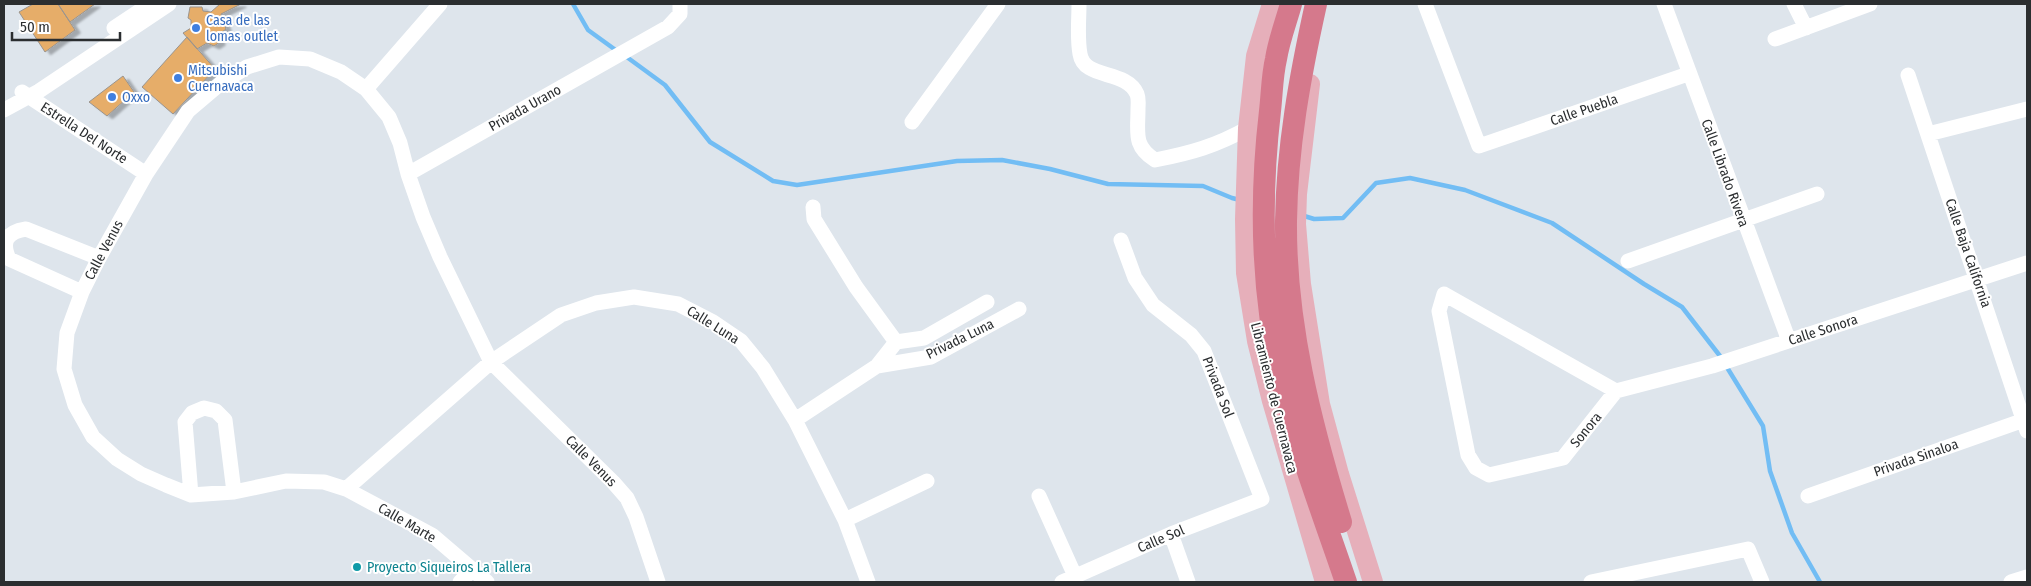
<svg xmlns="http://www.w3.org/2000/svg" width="2031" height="586" font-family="'Fira Sans Condensed',sans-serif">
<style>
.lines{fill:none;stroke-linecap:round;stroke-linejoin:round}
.stream{stroke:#72bdf4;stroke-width:4.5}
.building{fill:#e6ad69;stroke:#9a948e;filter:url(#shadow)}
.minor{stroke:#fff;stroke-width:15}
.major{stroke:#e6afba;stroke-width:20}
.highway{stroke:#d5798c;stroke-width:22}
.shop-dot{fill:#3f7fe0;stroke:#fff;stroke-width:2}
.culture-dot{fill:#0f9aa8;stroke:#fff;stroke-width:2}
.labels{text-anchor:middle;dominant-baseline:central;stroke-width:4;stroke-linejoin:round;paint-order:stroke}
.shop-label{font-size:14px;fill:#366cbe;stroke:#fff;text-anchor:start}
.street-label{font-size:14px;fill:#2b2e30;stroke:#fff}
.culture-label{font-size:14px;fill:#0d838f;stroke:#fff;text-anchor:start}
</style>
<defs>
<filter id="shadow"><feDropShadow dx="5.5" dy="3" stdDeviation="1" flood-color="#0004"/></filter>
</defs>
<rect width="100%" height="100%" fill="#dee5ec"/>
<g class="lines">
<!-- stream -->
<path class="stream" d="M 573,4 L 588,30 L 617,51
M 624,55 L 665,85 L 710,142 L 773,181 L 797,185 L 957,161 L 1002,160 L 1050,169 L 1108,184 L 1203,186 L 1232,198 L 1240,200
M 1301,215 L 1314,219 L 1343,218 L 1376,183 L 1410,178 L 1465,190 L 1552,223 L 1644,284 L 1682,307 L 1720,356 L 1763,426 L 1770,471 L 1792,533 L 1820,582"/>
</g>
<!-- building -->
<path class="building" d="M 33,4 L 58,4 L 75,30 L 45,52 L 19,12 Z
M 58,4 L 95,4 L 70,22 Z
M 220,4 L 241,4 L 221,14 L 226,29 L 217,36 L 220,42 L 214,46 L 207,43 L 197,49 L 183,33 L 191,28 L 191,20 L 188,18 L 190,7 L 202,7 L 203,11 L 211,12 Z
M 187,37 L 215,69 L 173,114 L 142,87 Z
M 123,76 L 134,92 L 107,116 L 89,102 Z"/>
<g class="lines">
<!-- minor -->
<path class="minor" d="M 1079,4 C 1079,20 1077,38 1080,54 C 1084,80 1126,69 1137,94 C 1139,99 1138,104 1138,109 C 1138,133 1133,146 1155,160 C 1191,153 1216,146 1248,128
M 1425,4 L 1479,146 L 1688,74
M 1664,4 L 1789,341
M 1794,4 L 1806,28
M 114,28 L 150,4
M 1775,39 L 1870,4
M 1908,75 L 2027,431
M 366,89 L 440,4
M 22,92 L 146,174
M 4,110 L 39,91 L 169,4
M 912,122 L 998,4
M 1928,134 L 2027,109
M 408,174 L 668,27 L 680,14 L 680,4
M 813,207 L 814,219 L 856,287 L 896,342 L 877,366
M 1628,261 L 1817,194
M 82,292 L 9,259 C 1,241 7,232 26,229 L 99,258
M 1444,294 L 1616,391 L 1563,458 L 1489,475 L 1476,468 L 1468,455 L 1439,311 Z
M 896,342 L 924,338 L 987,302
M 1616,391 L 1712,366 L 2027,263
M 795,420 L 877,366 L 931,357 L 1019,309
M 346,489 L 491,362 L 561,315 L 596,303 L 634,297 L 678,304 L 713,322 L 741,341 L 763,368 L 795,420 L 845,520 L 868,582
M 191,495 L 185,422 L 192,413 L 204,408 L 216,411 L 225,420 L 234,492
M 1039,496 L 1075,576
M 1808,496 L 2027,419
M 845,520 L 927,481
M 1171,534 L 1188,582
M 460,582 L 473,569
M 487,582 L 432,535 L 346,489 L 324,482 L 286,481 L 234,492 L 191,495 L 166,485 L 141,474 L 117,459 L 93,437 L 75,405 L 64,369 L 67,333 L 82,292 L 99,258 L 146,174 L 188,111 L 221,83 L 247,67 L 279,57 L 310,59 L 341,72 L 366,89 L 389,117 L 400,143 L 408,174 L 423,217 L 440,257 L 491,362 L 613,482 L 627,498 L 636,517 L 658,582
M 1062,582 L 1171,534 L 1262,499 L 1204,351 L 1191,335 L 1153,305 L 1135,278 L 1121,240
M 1591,582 L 1748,549 L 1762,582
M 2011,582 L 2027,577"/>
<!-- major -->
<path class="major" d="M 1272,4 L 1256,56 L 1248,128 L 1245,219 L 1246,273 L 1257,341 L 1272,401 L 1325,582
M 1310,84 L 1297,194 L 1296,224 L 1301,284 L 1320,404 L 1339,474 L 1373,582"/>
<!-- highway -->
<path class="highway" d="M 1291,4 C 1286,22 1279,40 1276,59 C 1272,76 1272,94 1270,111 C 1259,205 1262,302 1285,394 C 1301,458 1325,520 1346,582
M 1316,4 C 1300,76 1287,147 1286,221 C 1285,324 1311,424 1341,522"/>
</g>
<!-- markers -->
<g class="shop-dot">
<circle cx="196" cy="28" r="5"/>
<circle cx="178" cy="78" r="5"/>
<circle cx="112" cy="97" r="5"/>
</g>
<circle class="culture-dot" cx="357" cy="567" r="5"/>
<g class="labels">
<!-- shop labels -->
<g class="shop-label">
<text x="206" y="20">Casa de las<tspan x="206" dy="16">lomas outlet</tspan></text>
<text x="188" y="70">Mitsubishi<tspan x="188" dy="16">Cuernavaca</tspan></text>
<text x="122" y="97">Oxxo</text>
</g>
<!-- street labels -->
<g class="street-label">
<text transform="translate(525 108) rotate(-29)">Privada Urano</text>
<text transform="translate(1584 110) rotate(-19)">Calle Puebla</text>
<text transform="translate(84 133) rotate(33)">Estrella Del Norte</text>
<text transform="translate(1725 173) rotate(70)">Calle Librado Rivera</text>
<text transform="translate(104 250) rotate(-62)">Calle Venus</text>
<text transform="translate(1968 253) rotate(71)">Calle Baja California</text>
<text transform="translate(713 325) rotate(32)">Calle Luna</text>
<text transform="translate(1823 330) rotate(-18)">Calle Sonora</text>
<text transform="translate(960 339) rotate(-26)">Privada Luna</text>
<text transform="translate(1218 387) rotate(69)">Privada Sol</text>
<text transform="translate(1274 398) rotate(76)">Libramiento de Cuernavaca</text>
<text transform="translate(1586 430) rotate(-51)">Sonora</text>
<text transform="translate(1916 458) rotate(-19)">Privada Sinaloa</text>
<text transform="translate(591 461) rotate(45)">Calle Venus</text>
<text transform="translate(407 523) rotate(30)">Calle Marte</text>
<text transform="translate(1161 539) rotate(-23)">Calle Sol</text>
</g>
<!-- culture labels -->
<g class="culture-label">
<text x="367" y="567">Proyecto Siqueiros La Tallera</text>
</g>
</g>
<!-- border -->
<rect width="2031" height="586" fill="none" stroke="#2b2e30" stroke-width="10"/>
<!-- scale -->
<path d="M12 32v8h108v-8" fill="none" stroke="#2b2e30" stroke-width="2.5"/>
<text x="20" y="32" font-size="15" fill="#2b2e30" stroke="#ffffff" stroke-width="4" paint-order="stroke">50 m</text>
</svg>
